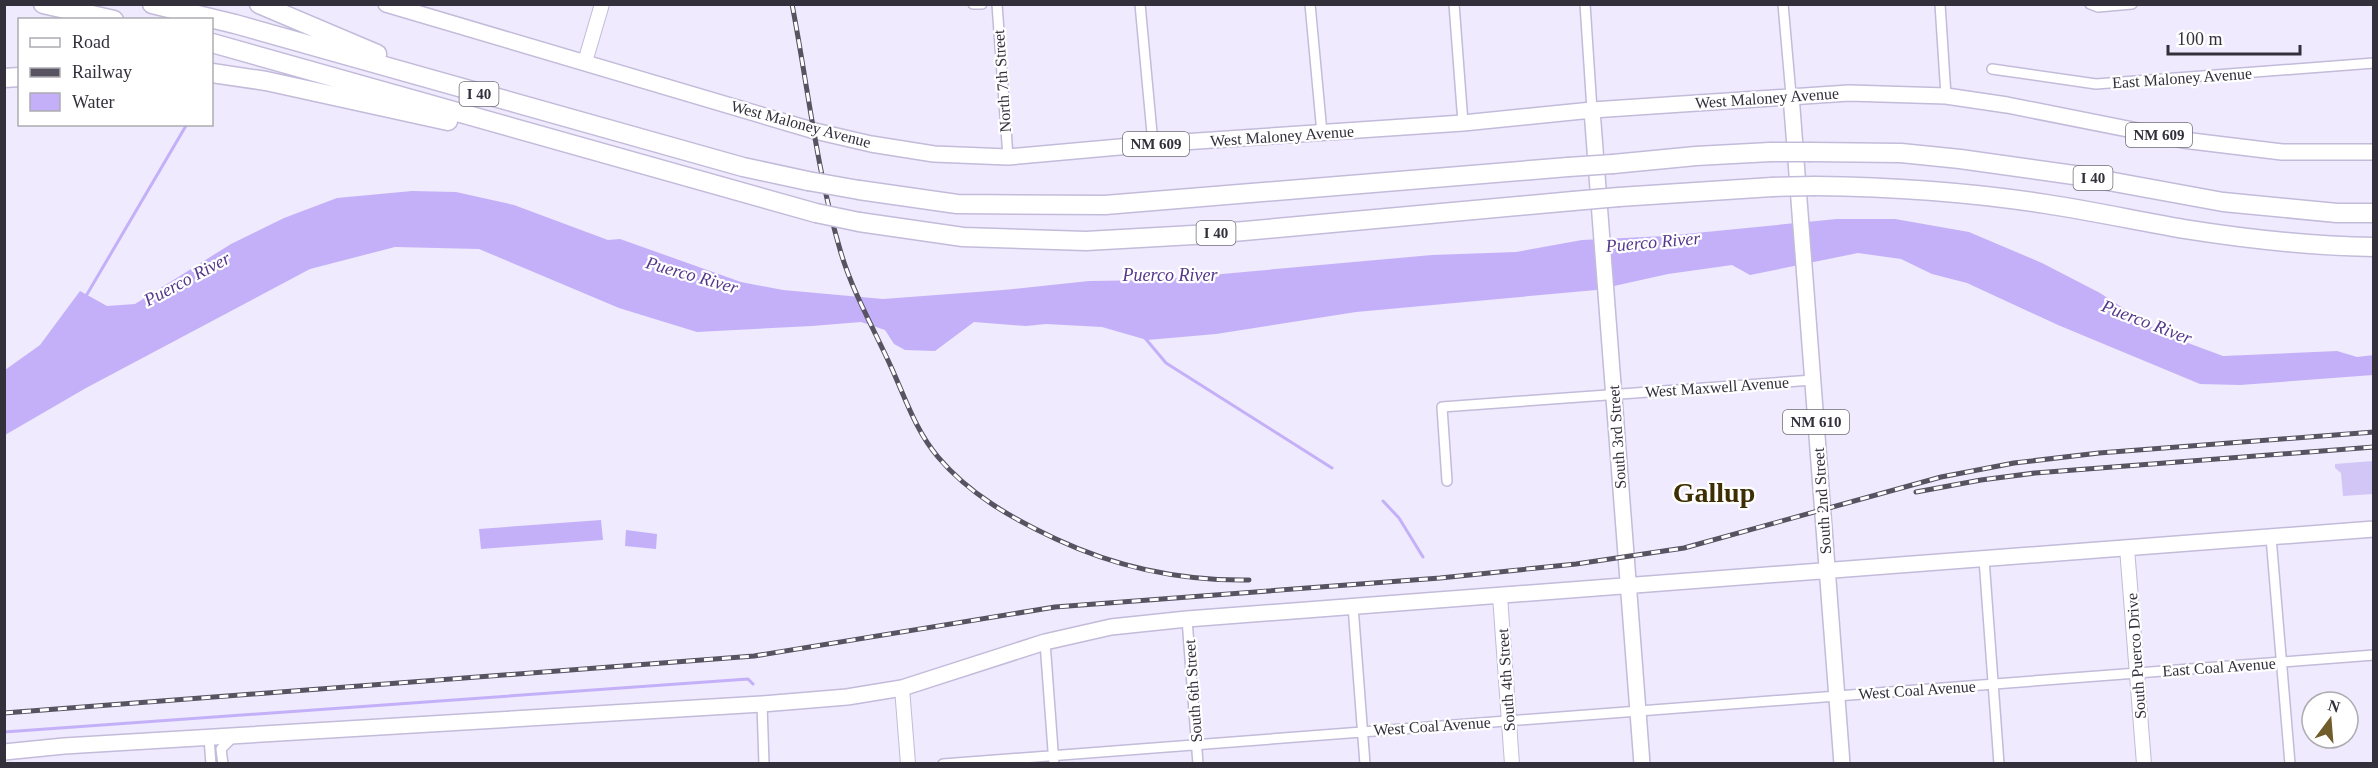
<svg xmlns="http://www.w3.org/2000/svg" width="2378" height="768" font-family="Georgia,serif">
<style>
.green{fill:#d2c6f6}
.water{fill:#c4b0f9}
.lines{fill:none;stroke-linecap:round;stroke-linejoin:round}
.stream{stroke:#c4b0f9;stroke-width:3}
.street-casing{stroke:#c3bbda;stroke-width:12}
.secondary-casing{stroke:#c3bbda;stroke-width:16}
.primary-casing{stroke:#c3bbda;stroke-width:18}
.highway-casing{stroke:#c3bbda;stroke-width:21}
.street{stroke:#fff;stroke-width:9}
.secondary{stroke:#fff;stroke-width:14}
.primary{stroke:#fff;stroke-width:15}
.highway{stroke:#fff;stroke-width:18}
.rail-casing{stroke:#575361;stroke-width:5}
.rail{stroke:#fff;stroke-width:3;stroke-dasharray:9;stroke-linecap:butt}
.highway-bridge-casing{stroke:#c3bbda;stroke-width:21;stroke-linecap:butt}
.highway-bridge{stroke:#fff;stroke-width:18}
.labels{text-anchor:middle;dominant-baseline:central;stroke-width:4.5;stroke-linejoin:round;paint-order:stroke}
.shield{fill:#fff;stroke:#706e76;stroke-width:1.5}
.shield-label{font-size:15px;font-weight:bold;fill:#33303c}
.street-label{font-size:16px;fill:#33303c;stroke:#fff}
.water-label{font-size:18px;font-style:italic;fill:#55378b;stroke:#fff}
.town-label{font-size:28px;font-weight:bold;fill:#3e2e04;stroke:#fff}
</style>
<rect width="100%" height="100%" fill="#efeafd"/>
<!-- green -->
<path class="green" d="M 2373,461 L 2373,494 L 2343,496 L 2341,473 L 2335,468 L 2335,464 Z"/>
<!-- water -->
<path class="water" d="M 412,191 L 456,192 L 514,205 L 608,240 L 620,239 L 741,282 L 783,290 L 883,299 L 1003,290 L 1089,281 L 1155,280 L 1432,255 L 1516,252 L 1582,240 L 1665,236 L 1837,219 L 1895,219 L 1969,232 L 2042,263 L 2100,293 L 2161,333 L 2223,356 L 2337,351 L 2357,357 L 2374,355 L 2373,375 L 2240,385 L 2200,384 L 2058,325 L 1967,283 L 1932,274 L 1901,259 L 1858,253 L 1750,275 L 1732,265 L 1668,274 L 1596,290 L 1356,312 L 1216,334 L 1147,340 L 1102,327 L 1046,324 L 1026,326 L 974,322 L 935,351 L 905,350 L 894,344 L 885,330 L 861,322 L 812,326 L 697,332 L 619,308 L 479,249 L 395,247 L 310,269 L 86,388 L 5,435 L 5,370 L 40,345 L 80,291 L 107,306 L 135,304 L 231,244 L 284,218 L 337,198 Z
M 601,520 L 603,540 L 481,549 L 479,529 Z
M 626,530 L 657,534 L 656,549 L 625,546 Z"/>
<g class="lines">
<!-- stream -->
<path class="stream" d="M 86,296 L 187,124
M 1145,338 L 1166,363 L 1332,468
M 1383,501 L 1399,518 L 1423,557
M 4,732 L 748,679 L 753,684"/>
<defs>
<path id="street" d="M 973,4 L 982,4
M 997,4 L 1008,157
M 1140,4 L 1153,144
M 1310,4 L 1322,133
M 1454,4 L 1463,123
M 1585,4 L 1592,110
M 1783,4 L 1791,95
M 1940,4 L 1946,96
M 2090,4 L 2098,7 L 2132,4
M 1992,69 L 2096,84 L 2374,63
M 1447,481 L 1442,407 L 1813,380
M 2271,537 L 2290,764
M 1984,559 L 1999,764
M 1353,606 L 1365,764
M 1187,619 L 1198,764
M 1045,642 L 1054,764
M 762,704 L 764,764
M 209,738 L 211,764
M 223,764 L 221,749 L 232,738
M 943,764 L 2374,655"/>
<path id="secondary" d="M 585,62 L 602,4
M 2127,548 L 2144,764
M 1500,596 L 1512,764
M 902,688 L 908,764"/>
<path id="primary" d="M 386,4 L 815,131 L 871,144 L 934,154 L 1008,157 L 1153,144 L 1463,123 L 1592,110 L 1849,93 L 1946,96 L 2007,105 L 2183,140 L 2282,152 L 2374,152
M 1791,95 L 1842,764
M 1592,110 L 1642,764
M 4,752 L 64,746 L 762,704 L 847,697 L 902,688 L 1045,642 L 1111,627 L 1187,619 L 2374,529"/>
<path id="highway" d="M 43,4 L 114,20
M 152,4 L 235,24 L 743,167 L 808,181
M 259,4 L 377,54
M 212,43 L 816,213
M 212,73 L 266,81 L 448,121
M 4,78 L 20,77
M 1811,152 L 1901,153 L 1960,159 L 2081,176 L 2223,202 L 2337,213 L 2374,213
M 1613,164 L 1696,156 L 1770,152
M 1815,186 C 1893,187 1969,192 2046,204 C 2092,211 2138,221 2184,229 C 2247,239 2310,246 2374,247
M 859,190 L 957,204 L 1105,205 L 1568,167
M 1619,197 L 1772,187
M 859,222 L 963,237 L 1086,241 L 1211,234 L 1573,201"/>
</defs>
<!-- street casing -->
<use href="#street" class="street-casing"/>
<!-- secondary casing -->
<use href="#secondary" class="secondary-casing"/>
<!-- primary casing -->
<use href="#primary" class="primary-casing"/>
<!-- highway casing -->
<use href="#highway" class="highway-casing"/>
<!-- street -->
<use href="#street" class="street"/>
<!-- secondary -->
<use href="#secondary" class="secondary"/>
<!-- primary -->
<use href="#primary" class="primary"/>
<!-- highway -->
<use href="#highway" class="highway"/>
<defs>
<path id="rail" d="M 792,4 C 808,87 817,173 841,253 C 853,293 875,331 892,369 C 906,400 916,431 938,457 C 969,494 1013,519 1056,539 C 1118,568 1181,581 1249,580
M 1916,492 L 1981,480 L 2035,473 L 2374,447
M 4,713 L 754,656 L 1055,607 L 1440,578 L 1576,564 L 1684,548 L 1941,477 L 2014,463 L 2099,453 L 2374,432"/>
</defs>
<!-- rail casing -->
<use href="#rail" class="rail-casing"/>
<!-- rail -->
<use href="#rail" class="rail"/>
<defs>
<path id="highway-bridge" d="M 1770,152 L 1811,152
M 1568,167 L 1613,164
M 808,181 L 859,190
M 1772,187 L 1815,186
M 1573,201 L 1619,197
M 816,213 L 859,222"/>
</defs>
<!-- highway-bridge casing -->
<use href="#highway-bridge" class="highway-bridge-casing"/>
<!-- highway-bridge -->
<use href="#highway-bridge" class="highway-bridge"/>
</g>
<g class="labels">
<!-- shield labels -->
<g class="shield">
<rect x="459.5" y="82" width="39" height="24" rx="4.5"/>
<rect x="2126" y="123" width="66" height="24" rx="4.5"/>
<rect x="1123" y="132" width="66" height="24" rx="4.5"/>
<rect x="2073.5" y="166" width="39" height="24" rx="4.5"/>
<rect x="1196.5" y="221" width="39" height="24" rx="4.5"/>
<rect x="1783" y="410" width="66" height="24" rx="4.5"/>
</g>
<g class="shield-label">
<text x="479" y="94">I 40</text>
<text x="2159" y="135">NM 609</text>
<text x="1156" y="144">NM 609</text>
<text x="2093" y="178">I 40</text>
<text x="1216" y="233">I 40</text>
<text x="1816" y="422">NM 610</text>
</g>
<!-- street labels -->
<g class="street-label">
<text transform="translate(2182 78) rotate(-4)">East Maloney Avenue</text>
<text transform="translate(1002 81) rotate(-94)">North 7th Street</text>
<text transform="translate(1767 98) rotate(-4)">West Maloney Avenue</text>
<text transform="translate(801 124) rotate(15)">West Maloney Avenue</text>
<text transform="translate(1282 136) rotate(-4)">West Maloney Avenue</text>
<text transform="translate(1717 387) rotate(-4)">West Maxwell Avenue</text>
<text transform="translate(1617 437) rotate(-94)">South 3rd Street</text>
<text transform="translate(1822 501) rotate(-94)">South 2nd Street</text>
<text transform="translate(2136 656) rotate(-94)">South Puerco Drive</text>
<text transform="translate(2219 667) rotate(-4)">East Coal Avenue</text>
<text transform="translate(1506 680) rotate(-94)">South 4th Street</text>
<text transform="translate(1917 690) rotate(-4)">West Coal Avenue</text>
<text transform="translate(1193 691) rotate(-94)">South 6th Street</text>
<text transform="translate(1432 726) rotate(-4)">West Coal Avenue</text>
</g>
<!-- water labels -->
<g class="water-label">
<text transform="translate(1653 242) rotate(-5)">Puerco River</text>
<text transform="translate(692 275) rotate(16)">Puerco River</text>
<text x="1170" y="275">Puerco River</text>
<text transform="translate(187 279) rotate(-28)">Puerco River</text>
<text transform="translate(2147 322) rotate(21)">Puerco River</text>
</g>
<!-- town labels -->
<g class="town-label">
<text x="1714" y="492">Gallup</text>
</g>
</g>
<!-- border -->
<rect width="2378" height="768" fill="none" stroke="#33303c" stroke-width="12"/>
<!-- legend -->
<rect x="18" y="18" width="195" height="108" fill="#ffffff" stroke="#adacb1" stroke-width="1.5"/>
<rect x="30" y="38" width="30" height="9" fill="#ffffff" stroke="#adacb1" stroke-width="1.5"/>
<text x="72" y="48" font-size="18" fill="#33303c">Road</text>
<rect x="30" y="68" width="30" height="9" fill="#575361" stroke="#adacb1" stroke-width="1.5"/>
<text x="72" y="78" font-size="18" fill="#33303c">Railway</text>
<rect x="30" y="93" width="30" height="18" fill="#c4b0f9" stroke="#adacb1" stroke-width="1.5"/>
<text x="72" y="108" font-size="18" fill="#33303c">Water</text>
<!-- north arrow -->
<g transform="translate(2330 720) rotate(16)"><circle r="28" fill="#ffffff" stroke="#adacb1" stroke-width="1.5"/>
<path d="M0-4.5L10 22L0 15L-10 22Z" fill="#715c2b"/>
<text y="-9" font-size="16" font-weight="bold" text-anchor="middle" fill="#33303c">N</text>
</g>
<!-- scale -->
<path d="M2168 45v9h132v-9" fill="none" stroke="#33303c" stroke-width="3"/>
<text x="2177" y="45" font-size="18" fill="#33303c" stroke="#ffffff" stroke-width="4.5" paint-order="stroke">100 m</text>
</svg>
